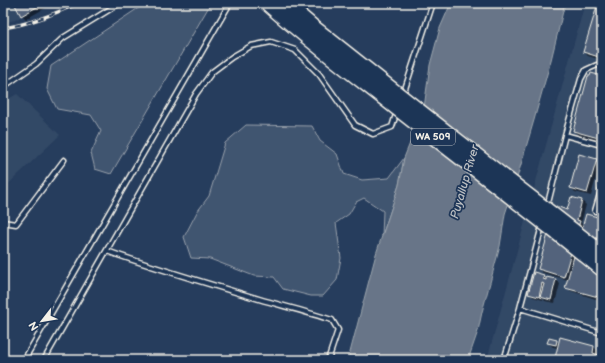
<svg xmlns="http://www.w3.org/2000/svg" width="605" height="363" font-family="'Balsamiq Sans',sans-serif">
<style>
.built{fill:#334966}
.green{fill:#40546f;stroke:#9aa2ac}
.water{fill:#677588;stroke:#9fa7ae}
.shadow{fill:#0007}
.building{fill:#52647b;stroke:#f4f1e8}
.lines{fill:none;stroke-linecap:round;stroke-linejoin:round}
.lane-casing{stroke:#f4f1e8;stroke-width:7}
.lane{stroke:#1d3557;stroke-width:4}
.rail-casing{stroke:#f4f1e8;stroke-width:3.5}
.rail{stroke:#1d3557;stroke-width:2;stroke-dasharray:6;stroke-linecap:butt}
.highway-bridge-casing{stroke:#f4f1e8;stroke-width:17;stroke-linecap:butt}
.highway-bridge{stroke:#1d3557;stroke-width:14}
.labels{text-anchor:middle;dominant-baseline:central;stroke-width:3.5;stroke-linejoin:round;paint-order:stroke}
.shield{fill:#1d3557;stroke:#b4b9bc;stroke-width:1}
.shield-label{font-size:10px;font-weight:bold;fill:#f4f1e8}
.water-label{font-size:12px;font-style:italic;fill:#bcbfc2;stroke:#1d3557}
</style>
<rect width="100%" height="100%" fill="#263d5d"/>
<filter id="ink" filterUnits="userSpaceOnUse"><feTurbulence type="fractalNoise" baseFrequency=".025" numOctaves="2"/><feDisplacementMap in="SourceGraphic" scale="8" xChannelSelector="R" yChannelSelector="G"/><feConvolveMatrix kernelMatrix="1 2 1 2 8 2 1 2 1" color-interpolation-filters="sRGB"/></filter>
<g filter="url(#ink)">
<!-- built -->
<path class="built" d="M 3,3 L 45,3 L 15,20 L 3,23 Z
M 585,3 L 602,3 L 602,360 L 487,360 Z
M 17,94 L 60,135 L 3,189 L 3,102 Z"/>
<!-- green -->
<path class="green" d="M 146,3 L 211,3 L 111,174 L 95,169 L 91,153 L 101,131 L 91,115 L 57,109 L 47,89 L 51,66 Z
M 246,125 L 312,126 L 320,141 L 337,154 L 344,174 L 362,180 L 389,178 L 404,158 L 399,185 L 382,236 L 383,211 L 364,198 L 356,202 L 349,214 L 336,223 L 341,258 L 337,280 L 323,296 L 311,296 L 283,289 L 274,277 L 254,276 L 210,259 L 191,258 L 184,237 L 197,212 L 209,196 L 225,143 Z"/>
<!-- water -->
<path class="water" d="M 451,3 L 565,3 L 551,60 L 534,120 L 517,178 L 505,214 L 500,246 L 482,312 L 478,331 L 468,360 L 348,360 L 376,254 L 399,185 L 404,158 L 424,108 L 430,65 L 440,28 Z"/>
<!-- shadow -->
<path class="shadow" d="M 15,3 L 54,3 L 26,19 L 22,15 Z
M 599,3 L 602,3 L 602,60 L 588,56 L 584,52 Z
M 602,77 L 602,141 L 578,135 L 574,131 Z
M 596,160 L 600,164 L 591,196 L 575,192 L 571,188 Z
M 571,198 L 582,201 L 586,205 L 581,223 L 584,226 L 602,219 L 602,301 L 571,291 L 566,287 L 568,280 L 543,273 L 539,269 L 567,211 Z
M 543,276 L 547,280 L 556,280 L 560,284 L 555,303 L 545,301 L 543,298 L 543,300 L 533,297 L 529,293 Z
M 561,338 L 594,347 L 598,351 L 597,355 L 602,357 L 602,360 L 558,360 L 556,358 L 558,348 L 553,347 L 548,343 L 556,341 L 560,344 Z"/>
<!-- building -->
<path class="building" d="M 14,3 L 44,3 L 21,16 Z
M 598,3 L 602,3 L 602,58 L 583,52 Z
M 591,73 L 602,76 L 602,139 L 573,131 L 588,76 L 590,76 Z
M 579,154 L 597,159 L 587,193 L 570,188 Z
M 571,197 L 582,200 L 577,220 L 580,221 L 564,277 L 538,269 L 556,206 L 567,210 Z
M 586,214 L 602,218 L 602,298 L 565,288 Z
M 534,272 L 544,275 L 543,279 L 546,280 L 546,277 L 556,279 L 551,300 L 540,297 L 544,284 L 542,283 L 539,297 L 528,294 Z
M 560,337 L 594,346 L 593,353 L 602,356 L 602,360 L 562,360 L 555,358 Z
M 549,338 L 557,340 L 556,345 L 547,343 Z"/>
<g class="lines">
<defs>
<path id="lane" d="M 3,87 L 36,64 L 63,38 L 120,3
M 403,95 L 433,3
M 565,135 L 602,145
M 547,207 L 565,135 L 581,79 L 586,70 L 597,65 L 602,65
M 595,211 L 602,187
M 3,222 L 16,224 L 64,160
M 107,251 L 118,255 C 165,271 212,285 259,299 C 283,306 308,312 332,320 L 338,330 L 328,360
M 520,308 L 602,333
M 24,360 L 230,3
M 44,360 L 196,94 L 212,72 L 232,57 L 251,46 L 271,42 L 295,50 L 319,74 L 355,125 L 373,134 L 392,127 L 397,111
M 504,360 L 520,308 L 542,226"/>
</defs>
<!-- lane casing -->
<use href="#lane" class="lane-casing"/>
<!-- lane -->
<use href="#lane" class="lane"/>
<defs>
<path id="rail" d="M 3,28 C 30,24 54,14 79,3"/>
</defs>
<!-- rail casing -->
<use href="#rail" class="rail-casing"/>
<!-- rail -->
<use href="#rail" class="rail"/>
<defs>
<path id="highway-bridge" d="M 267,3 C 306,38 348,70 389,102 C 460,158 532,212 602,269
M 285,3 L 313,27 L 423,114 L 602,253"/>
</defs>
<!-- highway-bridge casing -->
<use href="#highway-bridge" class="highway-bridge-casing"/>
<!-- highway-bridge -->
<use href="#highway-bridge" class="highway-bridge"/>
</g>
</g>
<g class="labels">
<!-- shield labels -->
<rect class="shield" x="411" y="129" width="44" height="16" rx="3"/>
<g class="shield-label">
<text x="433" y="137">WA 509</text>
</g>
<!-- water labels -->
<g class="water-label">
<text transform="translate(465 182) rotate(-74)">Puyallup River</text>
</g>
</g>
<!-- margin -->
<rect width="605" height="363" fill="none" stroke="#1d3557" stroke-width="16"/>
<rect x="8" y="8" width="589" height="347" fill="none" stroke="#f4f1e8" stroke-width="1.5" filter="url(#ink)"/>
<!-- north arrow -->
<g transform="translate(42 321) rotate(239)" stroke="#1d3557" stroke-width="3" paint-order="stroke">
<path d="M0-3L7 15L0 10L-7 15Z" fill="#f4f1e8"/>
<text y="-6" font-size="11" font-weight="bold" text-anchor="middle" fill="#f4f1e8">N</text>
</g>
</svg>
